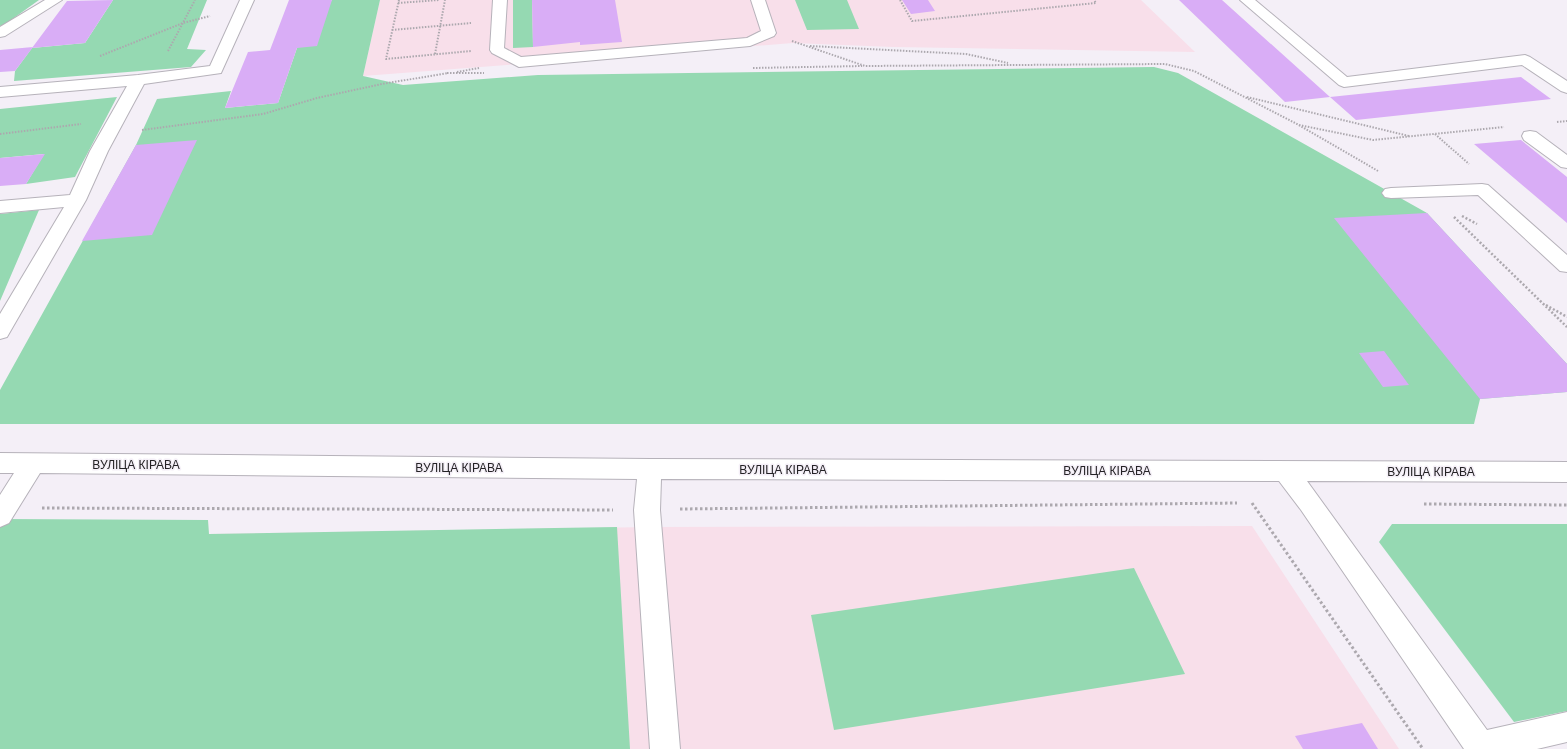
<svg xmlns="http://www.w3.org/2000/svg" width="1567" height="749" font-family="Arial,sans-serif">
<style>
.education{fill:#f8dfea}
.green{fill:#95d9b2}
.building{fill:#d9adf6}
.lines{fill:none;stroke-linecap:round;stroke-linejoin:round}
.minor-casing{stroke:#b6b2ba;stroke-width:2}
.path-far2{stroke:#aca8ae;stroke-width:2;stroke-dasharray:1.5 1.5;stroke-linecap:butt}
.path-far1{stroke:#aca8ae;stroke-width:2.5;stroke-dasharray:2 2;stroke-linecap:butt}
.path{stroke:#aca8ae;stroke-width:3;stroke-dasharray:2.5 2.5;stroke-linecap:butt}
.minor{fill:#fff;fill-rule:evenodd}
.labels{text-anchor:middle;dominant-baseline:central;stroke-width:3;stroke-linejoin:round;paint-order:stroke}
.street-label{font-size:12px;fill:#242225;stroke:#f4eff7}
</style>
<rect width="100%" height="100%" fill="#f4eff7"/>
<!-- education -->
<path class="education" d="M 380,0 L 1141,0 L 1195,52 L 893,47 L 793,43 L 363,76 Z
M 1252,526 L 1399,749 L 0,749 L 208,534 L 650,527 Z"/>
<!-- green -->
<path class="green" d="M 0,0 L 39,0 L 4,25 L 0,26 Z
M 113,0 L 207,0 L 187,49 L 206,50 L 191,67 L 14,81 L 15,71 L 32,48 L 85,43 Z
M 332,0 L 380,0 L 363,76 L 403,85 L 538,75 L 1154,67 L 1178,73 L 1427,213 L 1567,364 L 1567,392 L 1480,399 L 1474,424 L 0,424 L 0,390 L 136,145 L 157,99 L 231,91 L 225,108 L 278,103 L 297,48 Z
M 513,0 L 532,0 L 533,47 L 513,48 Z
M 795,0 L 847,0 L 859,29 L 807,30 Z
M 117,97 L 75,177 L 26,184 L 44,154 L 0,158 L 0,109 Z
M 39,210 L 0,301 L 0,214 Z
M 0,519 L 208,520 L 209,534 L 617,527 L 630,749 L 0,749 Z
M 1392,524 L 1567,524 L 1567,711 L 1514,722 L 1379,542 Z
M 1134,568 L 1185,674 L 834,730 L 811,615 Z"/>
<!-- building -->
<path class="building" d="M 113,0 L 85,43 L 32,48 L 67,1 Z
M 289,0 L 332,0 L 317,46 L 297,48 L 278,103 L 225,108 L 248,52 L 270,50 Z
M 532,0 L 615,0 L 622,42 L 580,45 L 580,42 L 533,47 Z
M 902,0 L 928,0 L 935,11 L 911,14 Z
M 1179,0 L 1222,0 L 1330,97 L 1285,102 Z
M 33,47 L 15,71 L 0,72 L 0,50 Z
M 1521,77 L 1551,99 L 1356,120 L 1330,97 Z
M 197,140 L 152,235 L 82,241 L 136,145 Z
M 1521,140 L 1567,177 L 1567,223 L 1474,144 Z
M 45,154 L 26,184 L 0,186 L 0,158 Z
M 1427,213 L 1567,364 L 1567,392 L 1480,399 L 1334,218 Z
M 1384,351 L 1409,385 L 1383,387 L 1359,353 Z
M 1362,723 L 1378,749 L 1303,749 L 1295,736 Z"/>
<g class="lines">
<defs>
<path id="minor" d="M 45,0 L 62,0 L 5,36 L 0,37 L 0,27 Z
M 240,0 L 254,0 L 221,73 L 144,84 L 108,151 L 86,200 L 7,337 L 0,339 L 0,314 L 64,207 L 0,213 L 0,201 L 70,195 L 90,151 L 127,86 L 0,97 L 0,87 L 138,75 L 210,66 Z
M 493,0 L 507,0 L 504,48 L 521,57 L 747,38 L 761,31 L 751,0 L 765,0 L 776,33 L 774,36 L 750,46 L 519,67 L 492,53 L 490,50 Z
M 1240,0 L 1255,0 L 1347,77 L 1525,55 L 1530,57 L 1567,81 L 1567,93 L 1561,91 L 1522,65 L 1344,87 L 1339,85 Z
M 1530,131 L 1536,132 L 1567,155 L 1567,168 L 1561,167 L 1524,140 L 1522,136 L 1524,132 Z
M 1482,184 L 1488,185 L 1567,255 L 1567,272 L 1560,271 L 1478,195 L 1391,198 L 1385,197 L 1382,193 L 1385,189 L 1391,188 Z
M 0,453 L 650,459 L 1567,462 L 1567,482 L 1307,481 L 1487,730 L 1567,712 L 1567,742 L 1537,749 L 1464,749 L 1301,510 L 1279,481 L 661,479 L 660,510 L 680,749 L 650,749 L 634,510 L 637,479 L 40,473 L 9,523 L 0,527 L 0,495 L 14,473 L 0,473 Z"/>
</defs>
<!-- minor casing -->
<use href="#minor" class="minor-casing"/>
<!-- path-far2 -->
<path class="path-far2" d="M 399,0 L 386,59 L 471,51
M 900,0 L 912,21 L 1096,3 L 1094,0
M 398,3 L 439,0
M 392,30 L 471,23
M 792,41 L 865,66 L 1165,64 L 1194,71 L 1297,124 L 1378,171
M 810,46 L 966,54 L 1008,63
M 168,51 L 195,0
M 435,54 L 445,0
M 100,56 L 183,23 L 210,16
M 753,68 L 862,66
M 457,72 L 479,68
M 447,73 L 484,73
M 1247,97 L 1409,136
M 1557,122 L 1567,121
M 1299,125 L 1373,140 L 1504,127
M 142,130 L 263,114 L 317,98 L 382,84 L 448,73
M 0,134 L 81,124
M 1435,134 L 1469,164"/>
<!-- path-far1 -->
<path class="path-far1" d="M 1462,216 L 1477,224
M 1454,217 L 1567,327
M 1546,305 L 1567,317"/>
<!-- path -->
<path class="path" d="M 1252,503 L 1423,749
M 1424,504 L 1567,505
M 42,508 L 613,510
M 680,509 L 1237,503"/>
<!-- minor -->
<use href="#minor" class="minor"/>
</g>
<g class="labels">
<!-- street labels -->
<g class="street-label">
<text x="136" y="465">ВУЛІЦА КІРАВА</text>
<text x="459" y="468">ВУЛІЦА КІРАВА</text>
<text x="783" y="470">ВУЛІЦА КІРАВА</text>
<text x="1107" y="471">ВУЛІЦА КІРАВА</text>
<text x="1431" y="472">ВУЛІЦА КІРАВА</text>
</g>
</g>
</svg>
